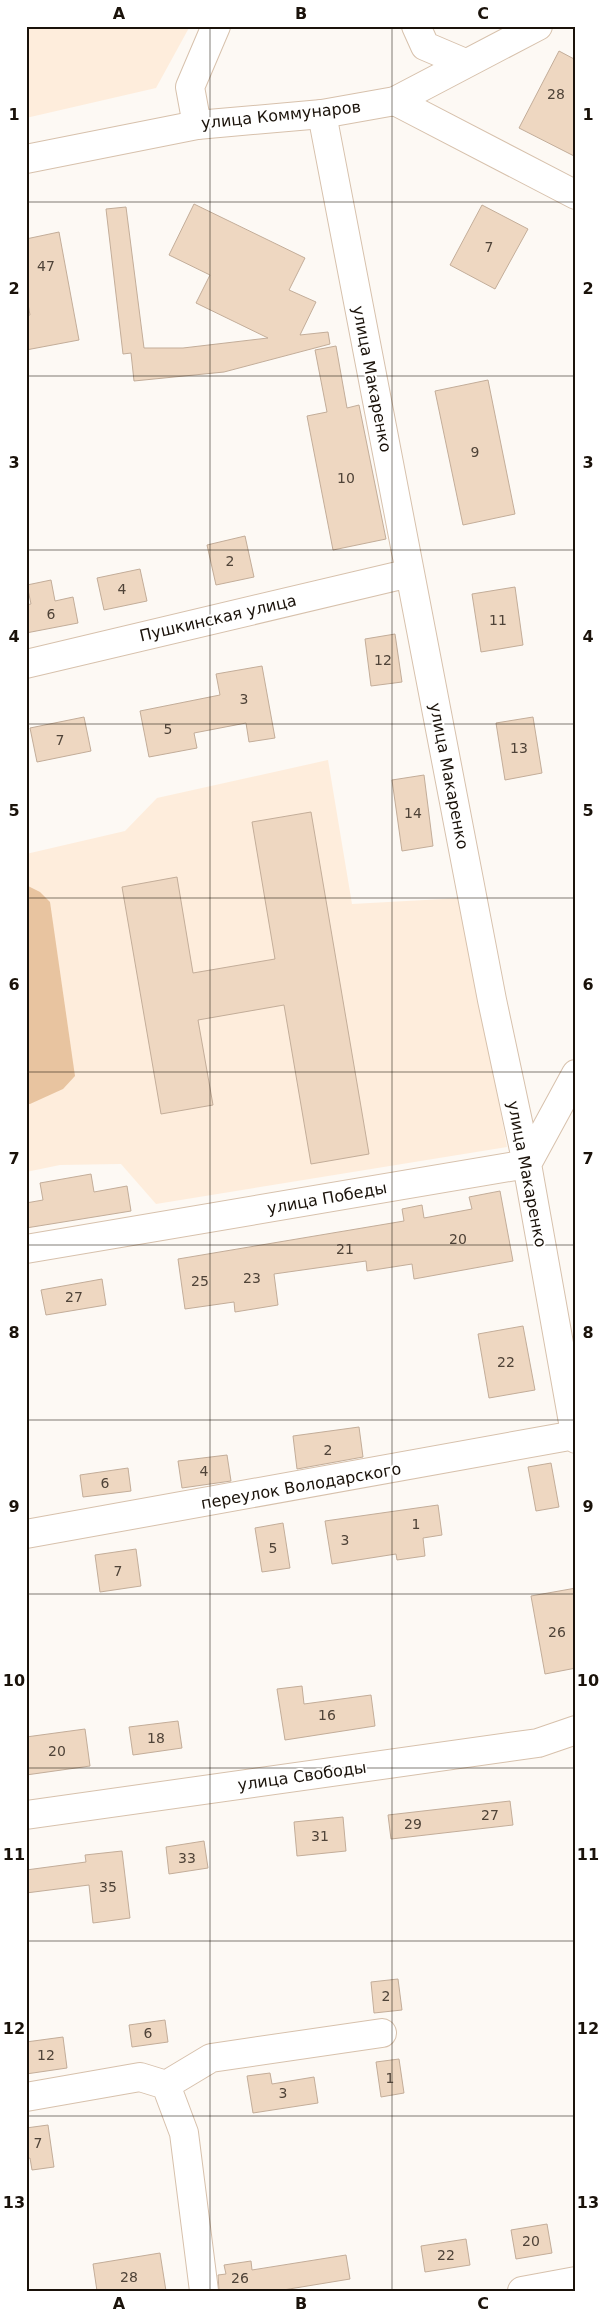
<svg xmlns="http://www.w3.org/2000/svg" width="602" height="2317" font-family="'DejaVu Sans',sans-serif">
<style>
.built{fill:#feeddc}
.green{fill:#e8c4a0}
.building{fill:#eed7c1;stroke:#c3ad99}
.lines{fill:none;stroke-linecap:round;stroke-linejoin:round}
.minor-casing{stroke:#d7c1ac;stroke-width:30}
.major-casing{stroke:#d7c1ac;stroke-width:30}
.minor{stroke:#fff;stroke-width:28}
.major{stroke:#fff;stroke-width:28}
.grid{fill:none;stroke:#1a120a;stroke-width:1;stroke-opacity:0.55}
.labels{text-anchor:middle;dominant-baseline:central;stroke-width:4;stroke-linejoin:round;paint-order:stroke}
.number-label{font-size:14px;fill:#4f4338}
.street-label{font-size:16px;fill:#1a120a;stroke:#fff}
.neatline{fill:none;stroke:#1a120a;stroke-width:2}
.grid-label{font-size:16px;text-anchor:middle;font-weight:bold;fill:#1a120a}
</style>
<rect width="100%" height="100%" fill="#fdf9f4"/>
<!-- built -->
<path class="built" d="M 26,26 L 190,26 L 156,88 L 26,118 Z
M 328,760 L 352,904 L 461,898 L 507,1147 L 156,1204 L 121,1164 L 60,1165 L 26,1172 L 26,854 L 125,831 L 157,798 Z"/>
<!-- green -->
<path class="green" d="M 26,885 L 40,892 L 50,902 L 75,1076 L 63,1089 L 30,1104 L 26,1104 Z"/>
<!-- building -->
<path class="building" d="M 559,51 L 576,60 L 576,157 L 519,128 Z
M 194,204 L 305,258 L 289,290 L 316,302 L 300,335 L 328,332 L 330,344 L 224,372 L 134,381 L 131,353 L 123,354 L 106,209 L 126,207 L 144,348 L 183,348 L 268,338 L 196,303 L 210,275 L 169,255 Z
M 482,205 L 528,229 L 495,289 L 450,265 Z
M 59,232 L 79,340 L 26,350 L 26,316 L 30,315 L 26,293 L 26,239 Z
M 336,346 L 347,408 L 359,405 L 386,539 L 333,550 L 307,416 L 327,412 L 315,350 Z
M 488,380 L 515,514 L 463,525 L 435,391 Z
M 245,536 L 254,577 L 216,585 L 207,545 Z
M 140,569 L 147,601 L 104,610 L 97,578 Z
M 51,580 L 55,601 L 73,597 L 78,623 L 26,633 L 26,605 L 31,604 L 27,585 Z
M 515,587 L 523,645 L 481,652 L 472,594 Z
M 395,634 L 402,682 L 371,686 L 365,639 Z
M 262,666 L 275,738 L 249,742 L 246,723 L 194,733 L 197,748 L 149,757 L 140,711 L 220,695 L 216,674 Z
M 84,717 L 91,751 L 37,762 L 30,728 Z
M 533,717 L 542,773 L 505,780 L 496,723 Z
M 424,775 L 433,846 L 402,851 L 392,780 Z
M 311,812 L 369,1154 L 311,1164 L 284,1005 L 198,1020 L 213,1105 L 161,1114 L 122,887 L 177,877 L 193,973 L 275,959 L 252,822 Z
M 91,1174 L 94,1192 L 127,1186 L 131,1211 L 26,1228 L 26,1203 L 43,1200 L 40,1183 Z
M 500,1191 L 513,1261 L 414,1279 L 412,1264 L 367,1271 L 366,1261 L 274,1274 L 278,1305 L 235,1312 L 234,1302 L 185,1309 L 178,1259 L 404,1221 L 402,1209 L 422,1205 L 424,1218 L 472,1209 L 469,1197 Z
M 102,1279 L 106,1305 L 46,1315 L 41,1290 Z
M 523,1326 L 535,1390 L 489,1398 L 478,1334 Z
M 359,1427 L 363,1457 L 297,1469 L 293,1436 Z
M 227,1455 L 231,1481 L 182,1488 L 178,1461 Z
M 551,1463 L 559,1507 L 536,1511 L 528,1467 Z
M 128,1468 L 131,1491 L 83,1497 L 80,1475 Z
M 438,1505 L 442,1535 L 423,1538 L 425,1556 L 397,1560 L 396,1554 L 332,1564 L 325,1521 Z
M 283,1523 L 290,1568 L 262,1572 L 255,1528 Z
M 136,1549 L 141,1586 L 100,1592 L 95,1555 Z
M 576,1588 L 576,1668 L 545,1674 L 531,1596 Z
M 302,1686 L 304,1704 L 371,1695 L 375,1726 L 285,1740 L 277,1689 Z
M 178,1721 L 182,1748 L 133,1755 L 129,1727 Z
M 85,1729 L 90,1766 L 26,1775 L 26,1737 Z
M 510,1801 L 513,1825 L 391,1839 L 388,1815 Z
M 343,1817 L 346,1851 L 297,1856 L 294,1822 Z
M 204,1841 L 208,1868 L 169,1874 L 166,1847 Z
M 122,1851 L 130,1918 L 93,1923 L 89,1885 L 26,1893 L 26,1870 L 86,1862 L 85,1855 Z
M 398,1979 L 402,2010 L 374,2013 L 371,1982 Z
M 165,2020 L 168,2042 L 132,2047 L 129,2025 Z
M 63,2037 L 67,2068 L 26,2074 L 26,2042 Z
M 399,2059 L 404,2093 L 381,2097 L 376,2062 Z
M 270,2073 L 272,2084 L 314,2077 L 318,2103 L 253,2113 L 247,2076 Z
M 48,2125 L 54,2167 L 32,2170 L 30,2158 L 26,2159 L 26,2128 Z
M 547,2224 L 552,2253 L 516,2259 L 511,2230 Z
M 466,2239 L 470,2265 L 425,2272 L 421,2246 Z
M 160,2253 L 166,2291 L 97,2291 L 93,2264 Z
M 346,2255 L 350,2279 L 277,2291 L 219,2291 L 218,2275 L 226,2274 L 224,2265 L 251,2261 L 252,2270 Z"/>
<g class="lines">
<defs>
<path id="minor" d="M 416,26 L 425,46 L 465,63
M 395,101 L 576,195
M 322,114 L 492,1000 L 527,1164 L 576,1439
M 197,125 L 190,87 L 216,26
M 26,664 L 410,573
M 26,1249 L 527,1164 L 576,1074
M 26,1534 L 575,1435
M 26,1815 L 538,1743 L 576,1730
M 166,2085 L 211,2058 L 382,2033
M 166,2085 L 184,2133 L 204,2291
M 26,2097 L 140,2077 L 166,2085
M 522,2291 L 576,2281"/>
<path id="major" d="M 26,159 L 197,125 L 322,114 L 395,101 L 538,26"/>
</defs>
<!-- minor casing -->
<use href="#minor" class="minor-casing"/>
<!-- major casing -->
<use href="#major" class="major-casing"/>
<!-- minor -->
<use href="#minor" class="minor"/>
<!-- major -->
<use href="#major" class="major"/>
</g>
<!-- grid -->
<path class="grid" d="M 210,26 L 210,2291M 392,26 L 392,2291M 26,202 L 576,202M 26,376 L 576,376M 26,550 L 576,550M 26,724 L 576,724M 26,898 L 576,898M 26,1072 L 576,1072M 26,1245 L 576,1245M 26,1420 L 576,1420M 26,1594 L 576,1594M 26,1768 L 576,1768M 26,1941 L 576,1941M 26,2116 L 576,2116"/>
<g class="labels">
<!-- number labels -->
<g class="number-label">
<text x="556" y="94">28</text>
<text x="489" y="247">7</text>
<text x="46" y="266">47</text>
<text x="475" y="452">9</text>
<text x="346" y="478">10</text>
<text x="230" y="561">2</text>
<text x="122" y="589">4</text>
<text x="51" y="614">6</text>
<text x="498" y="620">11</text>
<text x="383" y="660">12</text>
<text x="244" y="699">3</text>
<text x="168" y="729">5</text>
<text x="60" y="740">7</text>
<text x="519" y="748">13</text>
<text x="413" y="813">14</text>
<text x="458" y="1239">20</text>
<text x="345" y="1249">21</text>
<text x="252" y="1278">23</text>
<text x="200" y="1281">25</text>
<text x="74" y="1297">27</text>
<text x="506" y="1362">22</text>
<text x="328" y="1450">2</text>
<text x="204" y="1471">4</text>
<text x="105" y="1483">6</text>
<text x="416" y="1524">1</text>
<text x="345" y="1540">3</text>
<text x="273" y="1548">5</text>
<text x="118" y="1571">7</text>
<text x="557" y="1632">26</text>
<text x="327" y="1715">16</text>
<text x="156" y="1738">18</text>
<text x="57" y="1751">20</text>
<text x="490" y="1815">27</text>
<text x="413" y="1824">29</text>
<text x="320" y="1836">31</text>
<text x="187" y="1858">33</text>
<text x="108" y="1887">35</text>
<text x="386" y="1996">2</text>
<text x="148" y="2033">6</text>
<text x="46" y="2055">12</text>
<text x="390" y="2078">1</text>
<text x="283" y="2093">3</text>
<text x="38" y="2143">7</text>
<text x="531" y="2241">20</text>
<text x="446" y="2255">22</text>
<text x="129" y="2277">28</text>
<text x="240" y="2278">26</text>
</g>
<!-- street labels -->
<g class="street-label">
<text transform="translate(281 115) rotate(-6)">улица Коммунаров</text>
<text transform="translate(372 379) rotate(79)">улица Макаренко</text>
<text transform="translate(218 618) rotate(-13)">Пушкинская улица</text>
<text transform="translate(449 776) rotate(79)">улица Макаренко</text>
<text transform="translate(527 1174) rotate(79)">улица Макаренко</text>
<text transform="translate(327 1198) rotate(-10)">улица Победы</text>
<text transform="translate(301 1486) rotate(-10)">переулок Володарского</text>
<text transform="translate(302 1776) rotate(-8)">улица Свободы</text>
</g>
</g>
<!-- border -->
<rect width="602" height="2317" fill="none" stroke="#ffffff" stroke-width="55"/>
<rect x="28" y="28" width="546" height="2262" class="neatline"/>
<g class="grid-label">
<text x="119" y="19">A</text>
<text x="301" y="19">B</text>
<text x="483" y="19">C</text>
<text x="14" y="120">1</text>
<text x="588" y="120">1</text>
<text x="14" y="294">2</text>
<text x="588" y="294">2</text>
<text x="14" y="468">3</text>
<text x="588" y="468">3</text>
<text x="14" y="642">4</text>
<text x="588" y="642">4</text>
<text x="14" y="816">5</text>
<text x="588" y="816">5</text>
<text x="14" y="990">6</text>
<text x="588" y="990">6</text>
<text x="14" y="1164">7</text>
<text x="588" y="1164">7</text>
<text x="14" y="1338">8</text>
<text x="588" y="1338">8</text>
<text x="14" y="1512">9</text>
<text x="588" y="1512">9</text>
<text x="14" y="1686">10</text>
<text x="588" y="1686">10</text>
<text x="14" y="1860">11</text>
<text x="588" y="1860">11</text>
<text x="14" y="2034">12</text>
<text x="588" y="2034">12</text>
<text x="14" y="2208">13</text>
<text x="588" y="2208">13</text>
<text x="119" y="2309">A</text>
<text x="301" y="2309">B</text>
<text x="483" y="2309">C</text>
</g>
</svg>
